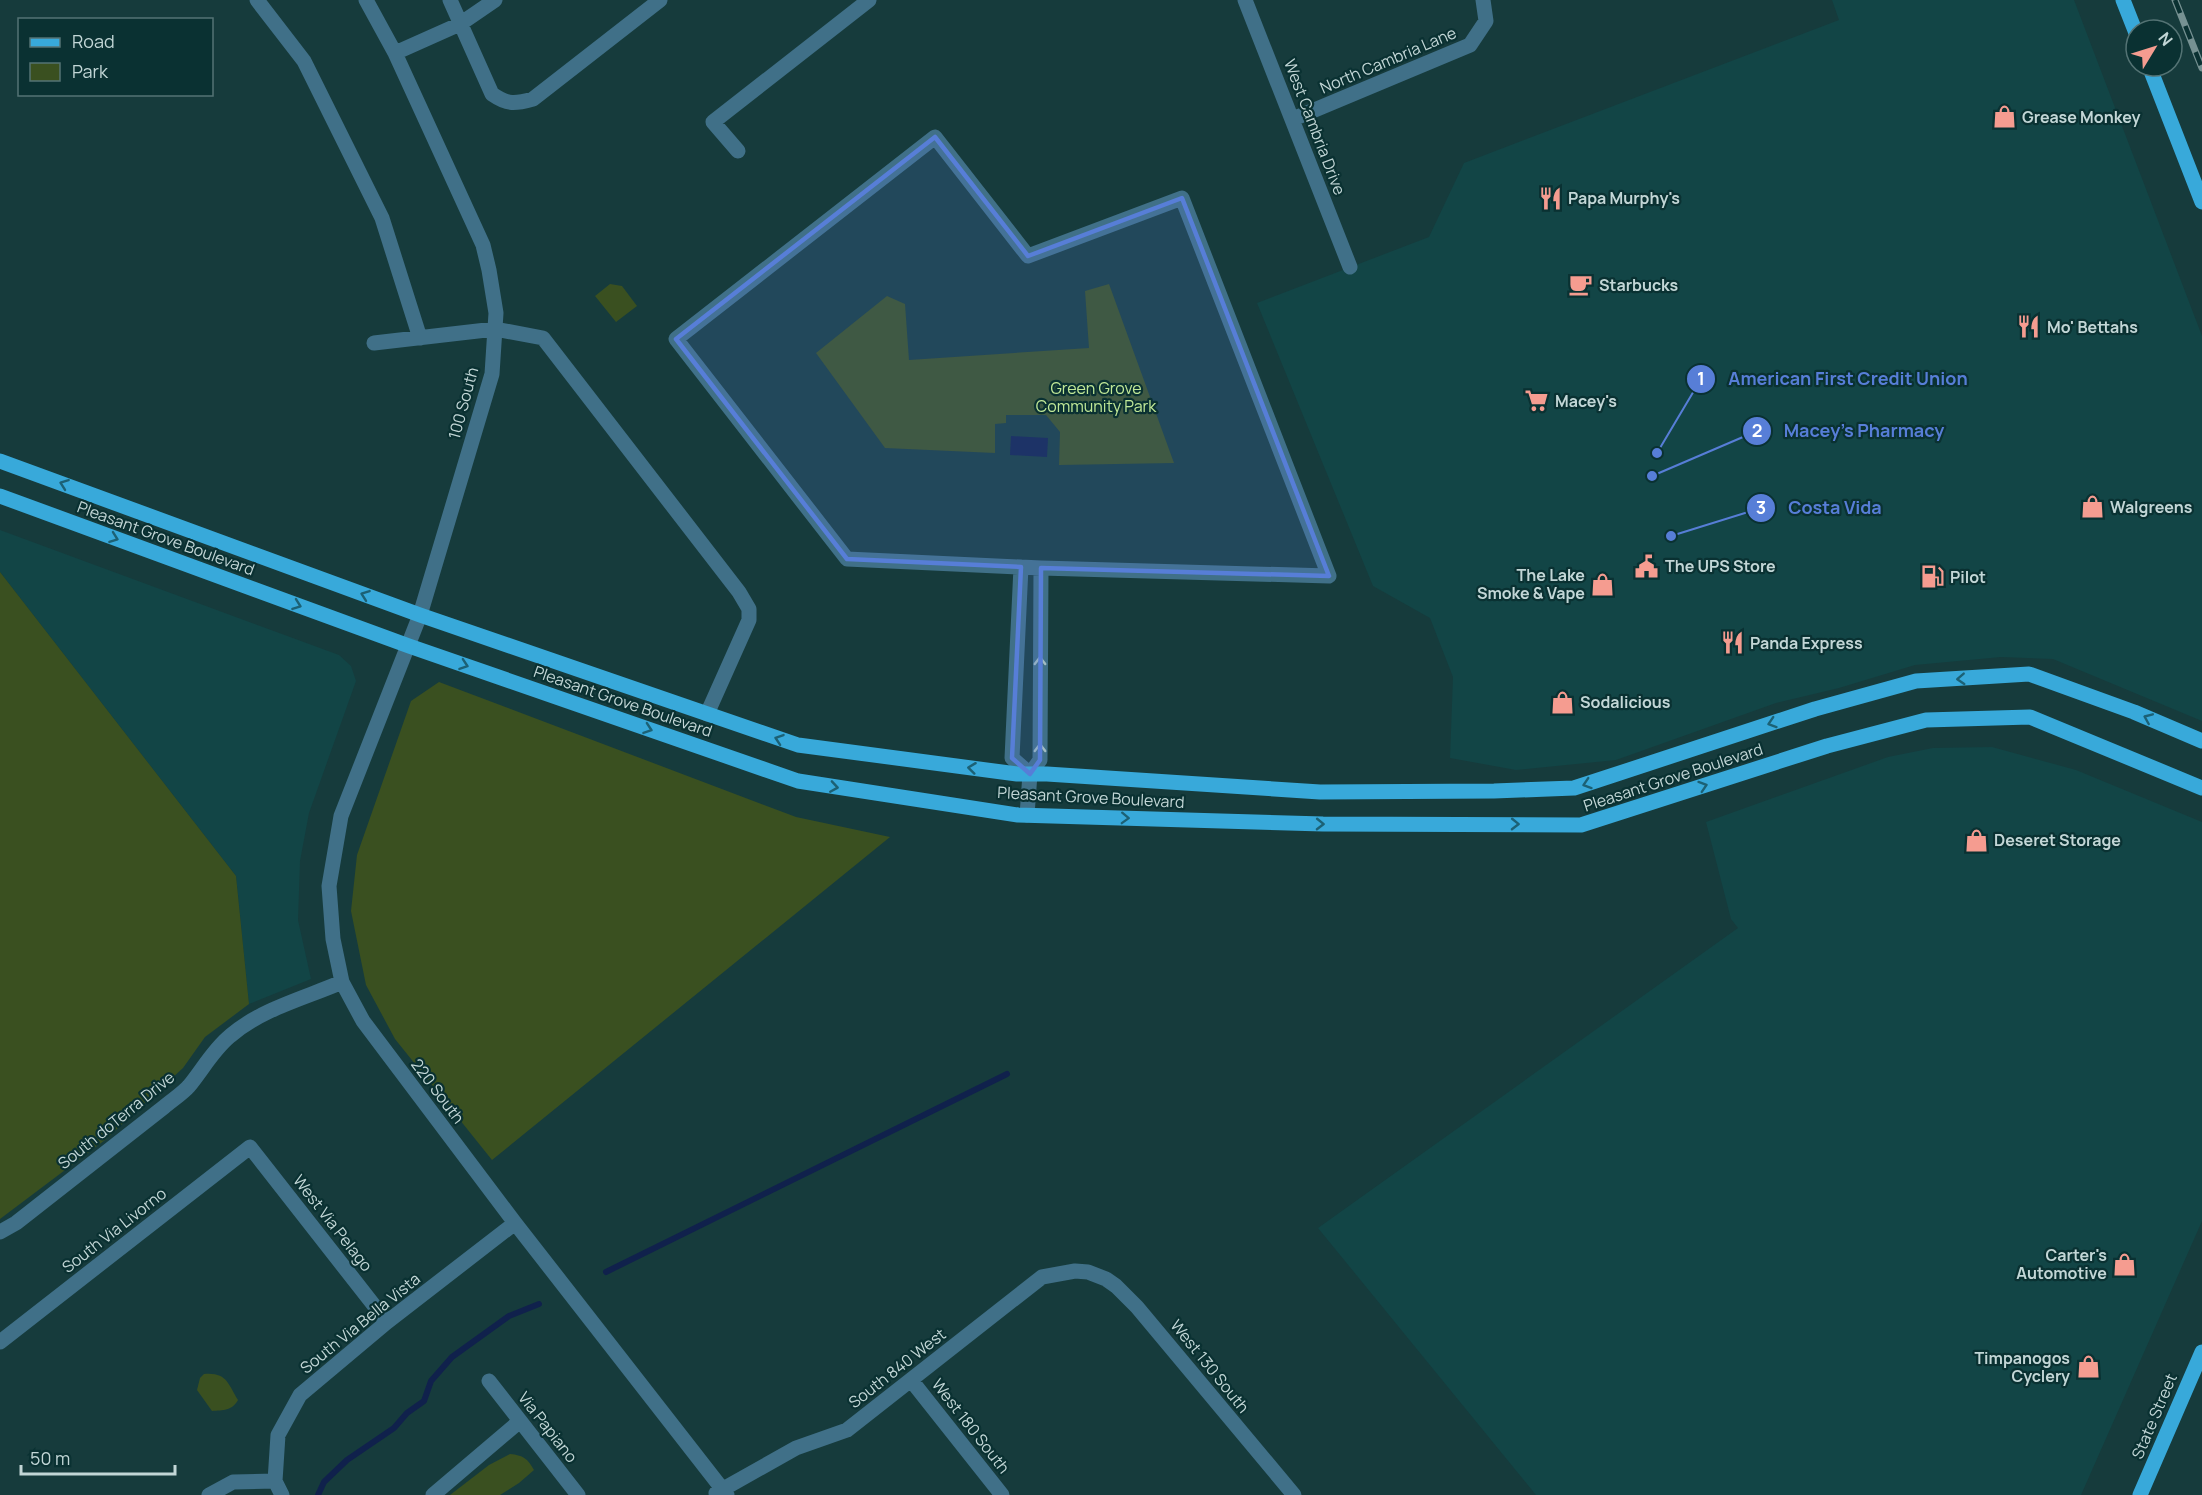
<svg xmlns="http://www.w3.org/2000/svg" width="2202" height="1495" font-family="Manrope,sans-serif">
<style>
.built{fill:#124546}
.green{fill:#3a5020}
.water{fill:#10214c}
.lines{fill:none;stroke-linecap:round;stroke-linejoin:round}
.stream{stroke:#10214c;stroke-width:6}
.minor{stroke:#407088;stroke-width:15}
.major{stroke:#38a9da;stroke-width:15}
.rail-casing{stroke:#769192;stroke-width:7}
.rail{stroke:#0a3132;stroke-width:4.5;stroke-dasharray:14;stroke-linecap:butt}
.oneway{stroke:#1c6175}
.oneway2{stroke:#a2bcc2}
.marked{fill:#577ed7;fill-opacity:0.2;stroke:#577ed7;stroke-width:4.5;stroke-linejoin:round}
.labels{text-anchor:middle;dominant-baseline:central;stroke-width:4.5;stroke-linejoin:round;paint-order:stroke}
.street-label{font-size:16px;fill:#c2d6d6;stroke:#0a3132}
.poi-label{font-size:16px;font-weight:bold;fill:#c2d6d6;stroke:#0a3132;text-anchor:start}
.park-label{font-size:16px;fill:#c1e897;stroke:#0a3132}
.leader{fill:none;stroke:#577ed7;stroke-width:2}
.callout-dot{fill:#577ed7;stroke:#0a3132;stroke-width:2}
.mark-label{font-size:18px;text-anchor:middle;font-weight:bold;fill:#fff}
.callout-label{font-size:18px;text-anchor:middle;font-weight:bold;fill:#577ed7;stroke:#0a3132;stroke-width:4.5;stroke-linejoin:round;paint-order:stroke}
</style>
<rect width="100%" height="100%" fill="#163b3c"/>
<!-- built -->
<path class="built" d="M 1832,0 L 2074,0 L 2202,336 L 2202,721 L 2053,659 L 2001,657 L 1915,665 L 1839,688 L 1776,703 L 1616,760 L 1516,770 L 1450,758 L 1453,677 L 1430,618 L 1373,586 L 1257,303 L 1429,237 L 1464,163 L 1839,20 Z
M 0,530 L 339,655 L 351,666 L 356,681 L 309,813 L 300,861 L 298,920 L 311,979 L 249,1004 L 236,876 L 0,572 Z
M 1992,747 L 2076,770 L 2202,822 L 2202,1221 L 2081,1495 L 1536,1495 L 1318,1228 L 1738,928 L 1731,919 L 1706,822 L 1888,757 L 1933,748 Z"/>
<!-- green -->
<path class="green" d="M 610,284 L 622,286 L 637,306 L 616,322 L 595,296 Z
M 1109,284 L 1174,463 L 1059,465 L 1060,432 L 1046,415 L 1006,415 L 1006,423 L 995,424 L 995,453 L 885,448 L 816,353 L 887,296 L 905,304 L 909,360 L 1089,348 L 1085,291 Z
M 0,572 L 236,876 L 249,1004 L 205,1037 L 183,1068 L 105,1140 L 0,1219 Z
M 439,682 L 796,817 L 890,837 L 492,1160 L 395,1039 L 366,985 L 351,911 L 357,855 L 411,701 Z
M 204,1374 C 227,1372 228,1384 238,1400 C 232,1411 223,1410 212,1411 L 197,1390 L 200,1378 Z
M 510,1454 C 523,1455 528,1459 534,1470 L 519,1483 L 500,1495 L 450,1495 L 489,1465 Z"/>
<!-- water -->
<path class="water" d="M 1011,436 L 1048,438 L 1047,457 L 1010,455 Z"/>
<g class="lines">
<!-- stream -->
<path class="stream" d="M 606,1272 L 1007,1074
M 318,1495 L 324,1482 L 347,1460 L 394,1428 L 407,1413 L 424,1401 L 431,1381 L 452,1357 L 509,1316 L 539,1304"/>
<!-- minor -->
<path class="minor" d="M 257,0 L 304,61 L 382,218 L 420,338
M 366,0 L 395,53 L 483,245 L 489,270 L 496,313 L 492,374 L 420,615 L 341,816 L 329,886 L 333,939 L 342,982 L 363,1021 L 515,1223 L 727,1495
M 450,0 L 492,94 C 508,105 515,104 533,99 L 660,0
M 1245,0 L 1350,267
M 395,53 L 460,24 L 495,0
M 1293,119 L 1470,45 L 1486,21 L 1483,0
M 935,137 L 1028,256 L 1182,198 L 1329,576 L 1041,568 L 847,559 L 676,339 Z
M 738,151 L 713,122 L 869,0
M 374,343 L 495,329 L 543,338 L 739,592 L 749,609 L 749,620 L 707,714
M 1021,567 L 1012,758 L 1030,774
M 1027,815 L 1030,774 L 1040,760 L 1041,568
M 0,1232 L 16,1223 L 164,1107 C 172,1100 182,1094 189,1086 C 203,1069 213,1050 230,1036 C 261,1009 305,998 342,982
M 0,1342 L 250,1147 L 387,1322
M 911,1380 L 1002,1495
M 489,1381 L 578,1495
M 275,1481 L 278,1435 L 300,1395 L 387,1322 L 515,1223
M 275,1481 L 282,1495
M 716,1493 L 796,1448 L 847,1430 L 1042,1277 L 1075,1271 L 1088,1272 L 1106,1279 L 1116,1286 L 1137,1307 L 1294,1495
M 209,1495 L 233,1482 L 275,1481
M 433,1495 L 520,1421"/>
<!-- major -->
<path class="major" d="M 2123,0 L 2136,33
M 2149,66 L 2202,202
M 0,461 L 420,615 L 798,745 L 1017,774 L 1047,774 L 1320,792 L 1494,791 L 1574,788 L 1815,709 L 1916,681 L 2029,674 L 2134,712 L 2202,741
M 0,496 L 409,646 L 798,781 L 1018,815 L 1323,824 L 1581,825 L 1827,746 L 1926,720 L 2030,717 L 2202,788
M 2140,1495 L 2202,1352"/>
<defs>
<path id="rail" d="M 2175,0 L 2202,68"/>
</defs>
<!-- rail casing -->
<use href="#rail" class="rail-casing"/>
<!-- rail -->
<use href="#rail" class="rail"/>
</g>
<!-- one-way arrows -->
<defs><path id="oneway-chevron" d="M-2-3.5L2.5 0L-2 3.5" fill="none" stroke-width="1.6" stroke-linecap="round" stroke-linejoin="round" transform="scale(1.5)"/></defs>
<g class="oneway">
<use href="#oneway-chevron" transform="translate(64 484) rotate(-160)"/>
<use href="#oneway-chevron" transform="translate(114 538) rotate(20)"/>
<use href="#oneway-chevron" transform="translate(365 595) rotate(-160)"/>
<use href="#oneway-chevron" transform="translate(297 605) rotate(20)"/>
<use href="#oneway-chevron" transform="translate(464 665) rotate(19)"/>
<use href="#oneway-chevron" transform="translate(1961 679) rotate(177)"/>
<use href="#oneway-chevron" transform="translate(2148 718) rotate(-157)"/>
<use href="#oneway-chevron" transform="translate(1772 723) rotate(162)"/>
<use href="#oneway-chevron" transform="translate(648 729) rotate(19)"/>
<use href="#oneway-chevron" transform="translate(779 739) rotate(-161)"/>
<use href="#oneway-chevron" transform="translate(972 768) rotate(-173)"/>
<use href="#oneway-chevron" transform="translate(1587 784) rotate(162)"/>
<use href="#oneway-chevron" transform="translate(1703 786) rotate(-18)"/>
<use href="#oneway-chevron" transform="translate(834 787) rotate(9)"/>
<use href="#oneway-chevron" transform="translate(1125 818) rotate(2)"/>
<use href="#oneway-chevron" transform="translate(1320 824) rotate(1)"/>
<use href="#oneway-chevron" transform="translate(1515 824) rotate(1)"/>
</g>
<g class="oneway2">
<use href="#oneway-chevron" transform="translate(1040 661) rotate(-90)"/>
<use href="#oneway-chevron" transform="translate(1040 748) rotate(-90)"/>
</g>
<!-- marked area -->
<path class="marked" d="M 935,137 L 1028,256 L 1182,198 L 1329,576 L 1041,568 L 1040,760 L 1030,774 L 1012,758 L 1021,567 L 847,559 L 676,339 Z"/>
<!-- icons -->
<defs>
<symbol id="shop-bare" viewBox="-9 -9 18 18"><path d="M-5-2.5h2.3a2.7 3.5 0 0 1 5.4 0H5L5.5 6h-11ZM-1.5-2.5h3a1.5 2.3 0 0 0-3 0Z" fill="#f59c90" stroke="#0a3132" stroke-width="2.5" paint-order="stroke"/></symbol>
<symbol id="restaurant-bare" viewBox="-9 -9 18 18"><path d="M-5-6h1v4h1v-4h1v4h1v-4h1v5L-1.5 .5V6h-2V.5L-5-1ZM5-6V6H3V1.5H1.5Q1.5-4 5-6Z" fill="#f59c90" stroke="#0a3132" stroke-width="2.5" paint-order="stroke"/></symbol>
<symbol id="cafe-bare" viewBox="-9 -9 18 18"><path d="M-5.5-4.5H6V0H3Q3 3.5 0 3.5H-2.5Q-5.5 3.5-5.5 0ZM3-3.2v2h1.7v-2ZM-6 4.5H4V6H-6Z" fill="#f59c90" stroke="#0a3132" stroke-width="2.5" paint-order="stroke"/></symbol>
<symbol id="supermarket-bare" viewBox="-9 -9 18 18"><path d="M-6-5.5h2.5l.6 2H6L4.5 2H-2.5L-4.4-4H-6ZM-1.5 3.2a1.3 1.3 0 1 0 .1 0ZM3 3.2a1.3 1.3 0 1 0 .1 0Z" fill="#f59c90" stroke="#0a3132" stroke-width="2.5" paint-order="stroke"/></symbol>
<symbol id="civic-bare" viewBox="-9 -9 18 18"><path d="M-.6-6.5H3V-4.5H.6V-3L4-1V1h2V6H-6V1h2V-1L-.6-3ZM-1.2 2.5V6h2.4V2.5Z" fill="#f59c90" stroke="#0a3132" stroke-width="2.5" paint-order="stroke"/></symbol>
<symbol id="fuel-bare" viewBox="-9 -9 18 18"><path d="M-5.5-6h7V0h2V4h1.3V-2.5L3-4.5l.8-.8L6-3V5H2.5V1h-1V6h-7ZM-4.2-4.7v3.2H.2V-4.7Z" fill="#f59c90" stroke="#0a3132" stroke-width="2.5" paint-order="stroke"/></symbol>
</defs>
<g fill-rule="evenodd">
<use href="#shop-bare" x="1988" y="100" width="33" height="33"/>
<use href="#restaurant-bare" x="1534" y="182" width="33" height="33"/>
<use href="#cafe-bare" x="1564" y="268" width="33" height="33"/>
<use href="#restaurant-bare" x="2012" y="310" width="33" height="33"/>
<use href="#supermarket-bare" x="1520" y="384" width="33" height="33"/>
<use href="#shop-bare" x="2076" y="490" width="33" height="33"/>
<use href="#civic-bare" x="1630" y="550" width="33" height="33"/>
<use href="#fuel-bare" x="1916" y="560" width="33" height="33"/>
<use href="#shop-bare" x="1586" y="568" width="33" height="33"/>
<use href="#restaurant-bare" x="1716" y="626" width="33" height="33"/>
<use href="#shop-bare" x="1546" y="686" width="33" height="33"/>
<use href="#shop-bare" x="1960" y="824" width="33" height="33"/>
<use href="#shop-bare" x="2108" y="1248" width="33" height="33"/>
<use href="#shop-bare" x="2072" y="1350" width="33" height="33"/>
</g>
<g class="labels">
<!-- street labels -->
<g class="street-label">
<text transform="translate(1388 60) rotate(-23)">North Cambria Lane</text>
<text transform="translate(1315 127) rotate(69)">West Cambria Drive</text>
<text transform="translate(463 403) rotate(-75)">100 South</text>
<text transform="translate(166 538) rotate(20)">Pleasant Grove Boulevard</text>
<text transform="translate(623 701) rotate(19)">Pleasant Grove Boulevard</text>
<text transform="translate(1673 777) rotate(-18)">Pleasant Grove Boulevard</text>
<text transform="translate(1091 797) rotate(3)">Pleasant Grove Boulevard</text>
<text transform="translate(438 1091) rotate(53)">220 South</text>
<text transform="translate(116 1120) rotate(-39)">South doTerra Drive</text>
<text transform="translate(333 1223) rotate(52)">West Via Pelago</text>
<text transform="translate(114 1230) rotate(-38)">South Via Livorno</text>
<text transform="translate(360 1323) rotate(-39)">South Via Bella Vista</text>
<text transform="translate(1210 1366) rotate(51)">West 130 South</text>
<text transform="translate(897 1368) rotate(-38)">South 840 West</text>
<text transform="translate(2154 1416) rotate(-67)">State Street</text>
<text transform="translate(971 1426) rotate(52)">West 180 South</text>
<text transform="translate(548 1427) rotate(52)">Via Papiano</text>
</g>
<!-- poi labels -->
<g class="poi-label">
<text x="2022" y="117">Grease Monkey</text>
<text x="1568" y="198">Papa Murphy's</text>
<text x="1599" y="285">Starbucks</text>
<text x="2047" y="327">Mo' Bettahs</text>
<text x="1555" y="401">Macey's</text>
<text x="2110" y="507">Walgreens</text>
<text x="1665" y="566">The UPS Store</text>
<text x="1585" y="575" text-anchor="end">The Lake<tspan x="1585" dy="18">Smoke &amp; Vape</tspan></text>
<text x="1950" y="577">Pilot</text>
<text x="1750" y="643">Panda Express</text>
<text x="1580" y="702">Sodalicious</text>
<text x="1994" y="840">Deseret Storage</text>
<text x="2107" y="1255" text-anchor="end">Carter's<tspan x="2107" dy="18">Automotive</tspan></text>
<text x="2070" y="1358" text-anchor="end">Timpanogos<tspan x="2070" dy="18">Cyclery</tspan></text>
</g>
<!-- park labels -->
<g class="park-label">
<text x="1096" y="388">Green Grove<tspan x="1096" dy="18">Community Park</tspan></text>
</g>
</g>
<!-- callouts -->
<path class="leader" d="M1657 453L1701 379M1652 476L1757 431M1671 536L1761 508"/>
<g class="callout-dot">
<circle cx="1657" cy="453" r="6"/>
<circle cx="1652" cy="476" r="6"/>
<circle cx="1671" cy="536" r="6"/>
<circle cx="1701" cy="379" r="15"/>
<circle cx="1757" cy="431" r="15"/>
<circle cx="1761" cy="508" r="15"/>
</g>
<g class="mark-label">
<text x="1701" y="385">1</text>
<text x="1757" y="437">2</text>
<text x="1761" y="514">3</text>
</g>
<g class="callout-label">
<text x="1848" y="385">American First Credit Union</text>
<text x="1864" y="437">Macey's Pharmacy</text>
<text x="1835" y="514">Costa Vida</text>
</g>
<!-- legend -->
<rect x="18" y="18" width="195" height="78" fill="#0a3132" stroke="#547374" stroke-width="1.5"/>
<rect x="30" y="38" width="30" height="9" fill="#38a9da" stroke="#547374" stroke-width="1.5"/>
<text x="72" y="48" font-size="18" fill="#c2d6d6">Road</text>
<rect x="30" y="63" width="30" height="18" fill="#3a5020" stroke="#547374" stroke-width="1.5"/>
<text x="72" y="78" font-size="18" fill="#c2d6d6">Park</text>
<!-- north arrow -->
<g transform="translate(2154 48) rotate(52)"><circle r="28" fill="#0a3132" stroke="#547374" stroke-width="1.5"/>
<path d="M0-4.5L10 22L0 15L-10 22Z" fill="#f59c90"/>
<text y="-9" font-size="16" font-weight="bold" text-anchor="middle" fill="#c2d6d6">N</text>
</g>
<!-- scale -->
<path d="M21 1465v9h154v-9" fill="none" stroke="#c2d6d6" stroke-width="3"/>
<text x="30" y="1465" font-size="18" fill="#c2d6d6" stroke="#0a3132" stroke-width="4.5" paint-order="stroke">50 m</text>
</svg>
